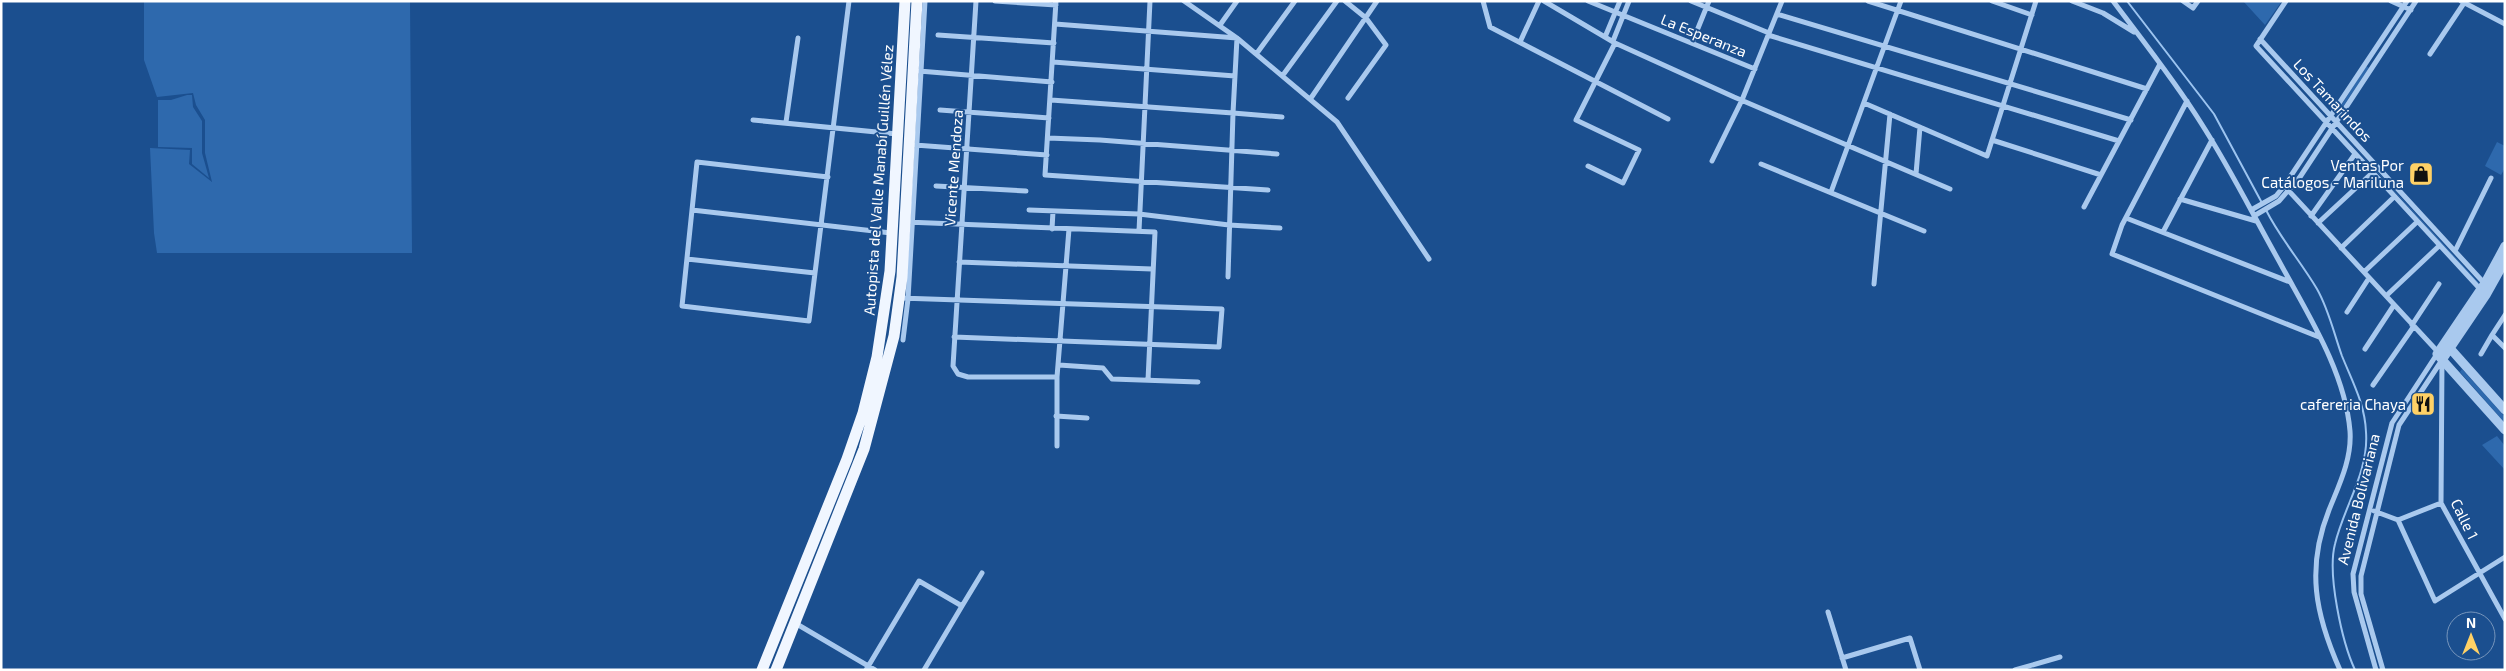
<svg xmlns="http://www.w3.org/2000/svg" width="2506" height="671" font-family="'Exo 2',sans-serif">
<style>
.green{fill:#2e69ad}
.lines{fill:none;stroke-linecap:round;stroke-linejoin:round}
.stream{stroke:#9cc4f0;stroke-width:2}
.minor{stroke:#a9c9ee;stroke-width:5}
.tertiary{stroke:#a9c9ee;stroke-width:9}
.primary{stroke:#f0f6ff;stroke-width:11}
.labels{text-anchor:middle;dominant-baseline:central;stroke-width:4;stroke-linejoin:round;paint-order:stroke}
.street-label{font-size:15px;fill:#fff;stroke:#1b4f8f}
.poi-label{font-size:15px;fill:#fff;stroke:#1b4f8f;text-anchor:end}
</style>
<rect width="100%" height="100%" fill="#1b4f8f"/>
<!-- green -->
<path class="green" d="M 144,1 L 410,1 L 412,253 L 157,253 L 154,233 L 150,148 L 190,150 L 189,164 L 212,182 L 205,153 L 205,120 L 196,105 L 193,93 L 157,97 L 144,60 Z
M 2243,1 L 2282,1 L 2265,25 Z
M 2366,66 L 2369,68 L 2338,114 L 2337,112 Z
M 187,95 L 192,95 L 193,107 L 202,121 L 202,153 L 209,178 L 192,164 L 192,148 L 158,147 L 158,100 L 171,100 Z
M 2339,130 L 2479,283 L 2478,284 Z
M 2497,142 L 2505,146 L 2505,168 L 2501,175 L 2485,166 Z
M 2462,369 L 2505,417 L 2505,423 L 2460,372 Z
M 2497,436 L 2505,446 L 2505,470 L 2482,445 Z"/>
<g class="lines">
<!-- stream -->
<path class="stream" d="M 2127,1 L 2214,114 L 2262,203
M 2266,210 C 2280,238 2301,262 2317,289 C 2329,310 2334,334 2342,356 C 2352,381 2365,404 2366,432 C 2369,472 2344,506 2335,544 C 2327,574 2342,642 2355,670"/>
<!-- minor -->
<path class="minor" d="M 976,1 L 953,366 L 958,374 L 968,377 L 1057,377
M 995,1 L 1056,5
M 1056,1 L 1045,175 L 1268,190
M 1184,1 L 1237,38 L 1337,122 L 1429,259
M 1345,1 L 1366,18 L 1386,45 L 1348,98
M 1483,1 L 1490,27 L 1668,119
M 1544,1 L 1615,43 L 1734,97 L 1950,189
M 1588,1 L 1755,69
M 1691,1 L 1769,33 L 1768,35 L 2119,141
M 1868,1 L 2147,89
M 1992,1 L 2032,15
M 2072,1 L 2103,13 L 2134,32
M 2113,1 C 2143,41 2175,81 2201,123 C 2230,168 2253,215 2279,261 C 2307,313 2345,371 2350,431 C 2352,459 2339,485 2329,510 C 2306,568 2315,614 2340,670
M 2183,1 L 2193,8 L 2198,1
M 2286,1 L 2256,46 L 2481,290
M 2391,1 L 2411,10
M 2461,1 L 2505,24
M 1777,14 L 2131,120
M 1220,25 L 1237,1
M 938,35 L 1054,43
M 1605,37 L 1620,1
M 2260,39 L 2485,284
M 1613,41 L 1629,1
M 1520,42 L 1539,1
M 1692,43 L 1709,1
M 1257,53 L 1295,1
M 2430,54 L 2464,3 L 2462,1
M 1053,62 L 1235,76
M 919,71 L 1052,82
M 1283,75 L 1337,1
M 1311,98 L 1377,1
M 1051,100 L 1233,113 L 1237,38 L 1055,24
M 2187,101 L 2122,225 L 2112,254 L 2319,337
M 1864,103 L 1987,156 L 2036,1
M 940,110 L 1049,118
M 753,120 L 897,134
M 786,122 L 798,38
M 1048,138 L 1100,140 L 1277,154
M 1992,140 L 2101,175
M 915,145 L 1047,155
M 1712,161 L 1742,100 L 1782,1
M 1761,164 L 1924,231
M 1588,166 L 1623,183 L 1639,150 L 1576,120 L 1615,43
M 1916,174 L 1920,127
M 828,177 L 697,162 L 682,306 L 809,321 L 849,1
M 936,186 L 1026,191
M 2287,189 L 2438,352
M 1831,192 L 1901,1
M 2180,199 L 2256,221
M 2084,207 L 2160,64
M 692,210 L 891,233
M 1029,210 L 1139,214 L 1229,225 L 1280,228
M 2251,210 L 2276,196 L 2284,186 L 2407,1
M 2254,216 L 2279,201 L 2300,177 L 2416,1
M 2311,216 L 2355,154
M 2126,218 L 2290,282
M 906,222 L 1155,232 L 1148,380
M 2318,223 L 2372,173
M 1052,229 L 1053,211
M 1139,231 L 1150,1
M 2163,232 L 2212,140
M 2341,248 L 2394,197
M 2455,251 L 2491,178
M 687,259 L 815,273
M 959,262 L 1152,269
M 2364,272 L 2417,222
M 1228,277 L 1233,113 L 1282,117
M 1874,284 L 1890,114
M 2386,296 L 2439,246
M 900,298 L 1222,309 L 1219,347 L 954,337
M 2347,312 L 2369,278
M 2505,315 L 2492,335 L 2505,348
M 2412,325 L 2439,284
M 903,340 L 908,299 L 925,1
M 2365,349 L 2394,305
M 2481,354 L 2492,335
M 2442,360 L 2441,503 L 2505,619
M 1059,365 L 1103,368 L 1112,379 L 1198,382
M 2373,385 L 2414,326
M 1056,416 L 1087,418
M 1057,446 L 1057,377 L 1069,229
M 2374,511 L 2398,520 L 2435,601 L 2505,557
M 2398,520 L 2441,503
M 962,606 L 982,573
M 1828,612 L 1846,670
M 795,623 L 875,670
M 1842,658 L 1910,638 L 1920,670
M 866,670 L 919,581 L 962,606 L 924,670
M 2015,670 L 2060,657
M 2376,670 L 2354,592 L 2353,574 L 2392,423 L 2437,354
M 2383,670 L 2361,594 L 2361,576 L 2399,425 L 2442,360"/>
<!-- tertiary -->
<path class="tertiary" d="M 2505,246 L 2485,283 L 2437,354 L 2505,430
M 2447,345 L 2505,410
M 2442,360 L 2486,295 L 2505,261"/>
<!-- primary -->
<path class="primary" d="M 762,670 L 847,459 L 863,413 L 877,357 L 890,271 L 905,1
M 776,670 L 864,449 L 894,336 L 902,277 L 917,1"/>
</g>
<!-- icons -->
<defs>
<symbol id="shop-square" viewBox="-11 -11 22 22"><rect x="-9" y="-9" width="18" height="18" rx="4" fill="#ffd166" stroke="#1b4f8f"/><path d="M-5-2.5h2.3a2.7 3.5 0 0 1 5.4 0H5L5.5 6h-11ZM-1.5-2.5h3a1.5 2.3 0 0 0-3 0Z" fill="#111"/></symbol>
<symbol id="restaurant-square" viewBox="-11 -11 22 22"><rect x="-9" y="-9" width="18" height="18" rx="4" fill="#ffd166" stroke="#1b4f8f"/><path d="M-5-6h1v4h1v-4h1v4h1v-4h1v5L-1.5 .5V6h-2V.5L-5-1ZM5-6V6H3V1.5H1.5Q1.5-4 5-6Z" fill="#111"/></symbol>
</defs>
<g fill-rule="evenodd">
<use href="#shop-square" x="2407" y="160" width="28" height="28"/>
<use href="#restaurant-square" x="2409" y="390" width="28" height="28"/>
</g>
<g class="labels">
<!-- street labels -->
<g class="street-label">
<text transform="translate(1704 35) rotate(22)">La Esperanza</text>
<text transform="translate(2333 100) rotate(47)">Los Tamarindos</text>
<text transform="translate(953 168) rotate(-86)">Vicente Mendoza</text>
<text transform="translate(878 180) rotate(-86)">Autopista del Valle Manabí Guillén Vélez</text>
<text transform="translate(2358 499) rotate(-76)">Avenida Bolivariana</text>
<text transform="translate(2465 519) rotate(64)">Calle 1</text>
</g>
<!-- poi labels -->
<g class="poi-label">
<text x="2404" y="165">Ventas Por<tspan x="2404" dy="17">Catálogos - Mariluna</tspan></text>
<text x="2406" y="404">cafereria Chaya</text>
</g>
</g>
<!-- border -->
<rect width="2506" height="671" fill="none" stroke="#ffffff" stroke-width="5"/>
<!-- north arrow -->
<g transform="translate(2471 636)"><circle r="24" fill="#1b4f8f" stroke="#7695bc"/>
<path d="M0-4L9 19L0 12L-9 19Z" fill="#ffd166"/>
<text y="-8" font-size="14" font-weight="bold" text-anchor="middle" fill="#ffffff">N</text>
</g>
</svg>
